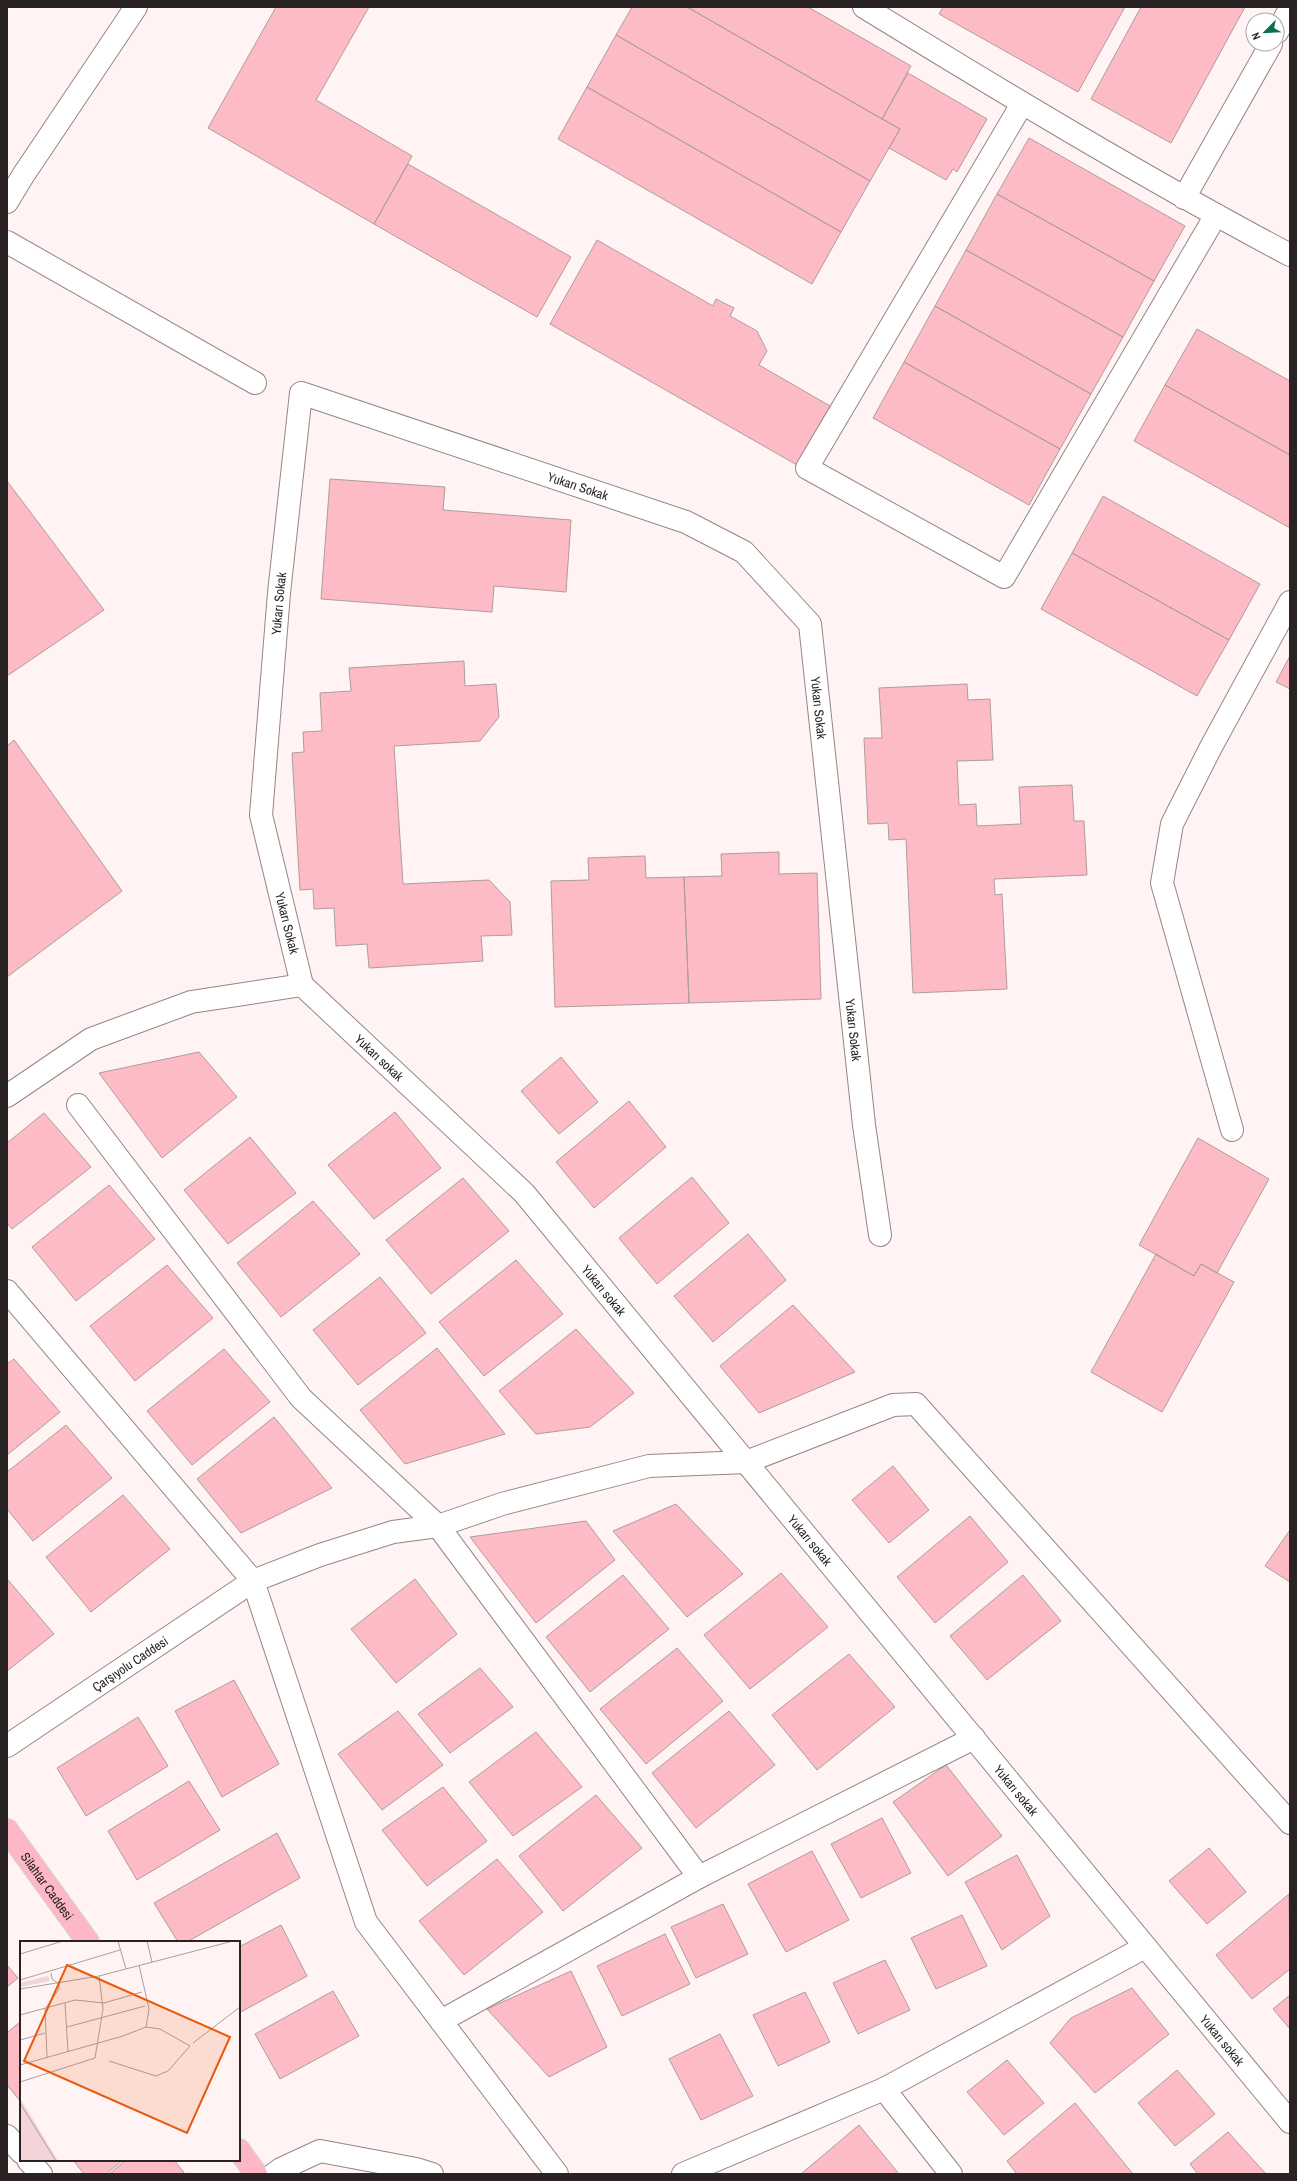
<svg xmlns="http://www.w3.org/2000/svg" width="1297" height="2181" font-family="'Archivo Narrow',sans-serif">
<style>
.building{fill:#fdbcc5;stroke:#ae9c9e}
.lines{fill:none;stroke-linecap:round;stroke-linejoin:round}
.minor-casing{stroke:#968587;stroke-width:24}
.major-casing{stroke:#d4d3d3;stroke-width:24}
.minor{stroke:#fff;stroke-width:22}
.major{stroke:#feb7c4;stroke-width:22}
.labels{text-anchor:middle;dominant-baseline:central;stroke-width:3.5;stroke-linejoin:round;paint-order:stroke}
.street-label{font-size:13px;fill:#2a2324;stroke:#fff}
.inset-road{fill:none;stroke:#aaa0a1;stroke-width:1}
.view{fill:#e8590c;fill-opacity:0.15;stroke:#e8590c;stroke-width:2}
.inset-edge{fill:none;stroke:#2a2324;stroke-width:2}
</style>
<rect width="100%" height="100%" fill="#fff3f4"/>
<!-- building -->
<path class="building" d="M 276,7 L 369,7 L 316,100 L 412,156 L 374,224 L 208,128 Z
M 632,7 L 687,7 L 900,129 L 870,181 L 616,35 Z
M 687,7 L 808,7 L 911,66 L 882,119 Z
M 943,7 L 1125,7 L 1078,92 L 939,14 Z
M 1141,7 L 1245,7 L 1171,143 L 1091,99 Z
M 616,35 L 870,181 L 841,232 L 587,87 Z
M 908,73 L 987,119 L 957,172 L 953,169 L 946,180 L 889,148 L 900,129 L 882,119 Z
M 587,87 L 841,232 L 812,284 L 558,139 Z
M 1029,138 L 1185,226 L 1154,281 L 997,194 Z
M 408,164 L 571,257 L 537,317 L 374,224 Z
M 997,194 L 1154,281 L 1123,337 L 966,250 Z
M 597,240 L 713,306 L 716,299 L 734,308 L 730,316 L 757,331 L 767,351 L 759,365 L 830,406 L 797,465 L 550,324 Z
M 966,250 L 1123,337 L 1091,394 L 935,306 Z
M 935,306 L 1091,394 L 1060,449 L 904,362 Z
M 1197,329 L 1290,381 L 1290,455 L 1165,385 Z
M 904,362 L 1060,449 L 1029,505 L 873,418 Z
M 1165,385 L 1290,455 L 1290,528 L 1134,441 Z
M 330,479 L 445,487 L 443,510 L 571,520 L 566,592 L 494,586 L 492,612 L 321,599 Z
M 7,481 L 104,610 L 7,676 Z
M 1103,496 L 1260,584 L 1229,640 L 1072,553 Z
M 1072,553 L 1229,640 L 1197,696 L 1041,609 Z
M 1290,656 L 1290,689 L 1276,682 Z
M 464,661 L 465,686 L 496,684 L 499,717 L 480,741 L 394,746 L 403,884 L 489,880 L 510,902 L 512,935 L 481,936 L 483,961 L 369,968 L 367,944 L 336,946 L 334,908 L 314,909 L 313,889 L 300,890 L 292,753 L 304,752 L 303,732 L 322,731 L 320,693 L 351,691 L 349,668 Z
M 967,684 L 968,700 L 990,699 L 993,760 L 957,761 L 959,805 L 976,804 L 977,826 L 1021,824 L 1019,787 L 1072,785 L 1074,821 L 1084,821 L 1087,875 L 994,879 L 995,895 L 1002,894 L 1007,989 L 913,993 L 906,839 L 889,840 L 888,823 L 868,824 L 864,738 L 882,738 L 879,688 Z
M 14,740 L 122,891 L 7,977 L 7,746 Z
M 779,852 L 779,874 L 817,873 L 821,999 L 689,1003 L 684,877 L 722,876 L 721,854 Z
M 645,856 L 646,878 L 684,877 L 689,1003 L 555,1007 L 551,881 L 589,880 L 588,858 Z
M 199,1052 L 237,1097 L 162,1158 L 99,1073 Z
M 561,1057 L 598,1102 L 559,1134 L 521,1091 Z
M 629,1101 L 666,1147 L 594,1208 L 556,1162 Z
M 395,1112 L 441,1168 L 374,1219 L 328,1165 Z
M 44,1113 L 91,1167 L 12,1229 L 7,1223 L 7,1143 Z
M 250,1137 L 296,1193 L 228,1244 L 184,1190 Z
M 1198,1138 L 1269,1179 L 1217,1273 L 1201,1264 L 1194,1276 L 1139,1245 Z
M 692,1177 L 729,1223 L 657,1284 L 619,1238 Z
M 463,1178 L 509,1231 L 431,1294 L 386,1240 Z
M 109,1185 L 155,1239 L 76,1301 L 32,1247 Z
M 313,1201 L 360,1254 L 281,1317 L 237,1263 Z
M 748,1234 L 786,1280 L 713,1342 L 674,1296 Z
M 1156,1254 L 1194,1276 L 1201,1264 L 1234,1282 L 1162,1412 L 1091,1372 Z
M 516,1260 L 563,1314 L 484,1376 L 439,1322 Z
M 167,1265 L 213,1318 L 135,1381 L 90,1326 Z
M 380,1277 L 426,1333 L 358,1385 L 313,1330 Z
M 793,1305 L 855,1372 L 759,1413 L 720,1366 Z
M 576,1329 L 634,1393 L 590,1427 L 536,1434 L 499,1391 Z
M 437,1348 L 505,1434 L 405,1464 L 360,1410 Z
M 224,1349 L 270,1402 L 192,1465 L 147,1411 Z
M 14,1359 L 60,1412 L 7,1455 L 7,1364 Z
M 274,1417 L 332,1488 L 241,1533 L 197,1479 Z
M 66,1425 L 112,1478 L 33,1541 L 7,1509 L 7,1472 Z
M 893,1466 L 929,1510 L 889,1543 L 852,1500 Z
M 123,1495 L 170,1549 L 91,1612 L 46,1557 Z
M 676,1504 L 743,1574 L 687,1617 L 613,1531 Z
M 970,1516 L 1008,1562 L 935,1623 L 897,1577 Z
M 586,1521 L 615,1560 L 536,1623 L 470,1537 Z
M 1290,1530 L 1290,1582 L 1265,1566 Z
M 781,1573 L 828,1627 L 750,1689 L 704,1635 Z
M 623,1575 L 669,1629 L 590,1692 L 546,1637 Z
M 1023,1575 L 1061,1621 L 987,1680 L 950,1636 Z
M 415,1579 L 457,1634 L 396,1683 L 351,1629 Z
M 8,1580 L 54,1634 L 7,1671 L 7,1581 Z
M 677,1648 L 723,1701 L 646,1764 L 600,1709 Z
M 849,1654 L 895,1707 L 817,1770 L 772,1715 Z
M 480,1668 L 513,1707 L 450,1753 L 418,1714 Z
M 234,1680 L 279,1764 L 222,1797 L 175,1711 Z
M 398,1711 L 443,1765 L 382,1810 L 338,1754 Z
M 729,1711 L 775,1765 L 696,1828 L 652,1773 Z
M 138,1717 L 168,1766 L 86,1816 L 57,1768 Z
M 536,1732 L 582,1787 L 513,1836 L 469,1782 Z
M 946,1765 L 1002,1836 L 948,1876 L 893,1802 Z
M 189,1781 L 220,1830 L 137,1880 L 108,1831 Z
M 443,1787 L 487,1841 L 427,1886 L 382,1830 Z
M 596,1795 L 642,1848 L 563,1911 L 519,1856 Z
M 882,1818 L 911,1873 L 861,1898 L 831,1844 Z
M 277,1833 L 300,1878 L 187,1942 L 178,1942 L 154,1903 Z
M 1209,1848 L 1246,1892 L 1207,1924 L 1169,1881 Z
M 812,1851 L 849,1920 L 786,1952 L 748,1884 Z
M 1017,1855 L 1050,1916 L 1002,1950 L 965,1882 Z
M 497,1859 L 543,1912 L 464,1975 L 419,1921 Z
M 1289,1894 L 1290,1969 L 1252,1999 L 1216,1955 Z
M 723,1904 L 748,1954 L 696,1978 L 671,1927 Z
M 962,1915 L 987,1966 L 936,1989 L 911,1938 Z
M 281,1925 L 307,1976 L 239,2013 L 239,1947 Z
M 665,1934 L 690,1984 L 622,2016 L 597,1966 Z
M 885,1960 L 910,2010 L 858,2034 L 833,1983 Z
M 7,1965 L 18,1978 L 7,1987 Z
M 571,1971 L 607,2047 L 549,2077 L 487,2009 Z
M 1132,1988 L 1169,2034 L 1095,2093 L 1050,2043 L 1071,2018 Z
M 333,1991 L 359,2036 L 280,2079 L 255,2034 Z
M 805,1992 L 830,2042 L 778,2066 L 753,2015 Z
M 1290,1995 L 1290,2029 L 1273,2009 Z
M 21,2021 L 21,2102 L 7,2085 L 7,2033 Z
M 720,2034 L 753,2096 L 701,2120 L 669,2059 Z
M 1007,2060 L 1044,2103 L 1004,2135 L 967,2092 Z
M 1177,2070 L 1215,2114 L 1175,2146 L 1138,2103 Z
M 1075,2103 L 1133,2174 L 1017,2174 L 1007,2161 Z
M 859,2125 L 899,2174 L 801,2174 Z
M 1228,2132 L 1266,2174 L 1198,2174 L 1190,2164 Z
M 73,2160 L 123,2160 L 106,2174 L 84,2174 Z
M 126,2160 L 174,2160 L 185,2174 L 109,2174 Z"/>
<g class="lines">
<defs>
<g id="minor">
<path d="M 864,7 C 1004,93 1145,178 1290,255"/>
<path d="M 1277,32 L 1290,9"/>
<path d="M 1022,104 L 807,468 L 1004,577 L 1216,215"/>
<path d="M 1184,198 L 1271,44"/>
<path d="M 7,202 L 24,174 L 136,7"/>
<path d="M 7,242 L 255,383"/>
<path id="s1" d="M 302,985 L 261,815 L 279,593 L 301,393 L 686,522 L 744,552 L 810,624 L 864,1125 L 880,1235"/>
<path id="s2" d="M 302,985 L 524,1193 L 1290,2122"/>
<path d="M 7,1096 L 91,1039 L 191,1002 L 302,985"/>
<path d="M 78,1105 L 301,1398 L 438,1526 L 699,1877"/>
<path d="M 1232,1130 L 1162,883 L 1172,824 L 1211,747 L 1290,602"/>
<path d="M 7,1291 L 253,1581 L 366,1922 L 557,2174"/>
<path id="s3" d="M 7,1746 L 253,1581 L 320,1555 L 393,1532 L 438,1526 L 502,1504 L 649,1466 L 746,1462 L 893,1405 L 916,1404 L 1290,1823"/>
<path d="M 441,2021 L 699,1877 L 974,1738"/>
<path d="M 884,2089 L 951,2174"/>
<path d="M 7,2136 L 21,2152"/>
<path d="M 28,2160 L 41,2174"/>
<path d="M 274,2174 L 281,2169 L 320,2151 L 416,2169 L 432,2174"/>
<path d="M 683,2174 L 884,2089 L 1145,1947"/>
</g>
<g id="major">
<path id="s4" d="M 7,1830 L 88,1942"/>
<path d="M 239,2150 L 256,2174"/>
</g>
</defs>
<!-- minor casing -->
<use href="#minor" class="minor-casing"/>
<!-- major casing -->
<use href="#major" class="major-casing"/>
<!-- minor -->
<use href="#minor" class="minor"/>
<!-- major -->
<use href="#major" class="major"/>
</g>
<g class="labels">
<!-- street labels -->
<g class="street-label">
<text stroke="none"><textPath href="#s1" startOffset="891">Yukarı Sokak</textPath></text>
<text stroke="none"><textPath href="#s1" startOffset="387">Yukarı Sokak</textPath></text>
<text stroke="none"><textPath href="#s1" startOffset="1252">Yukarı Sokak</textPath></text>
<text transform="translate(287 923) rotate(76)">Yukarı Sokak</text>
<text stroke="none"><textPath href="#s1" startOffset="1576">Yukarı Sokak</textPath></text>
<text stroke="none"><textPath href="#s2" startOffset="106">Yukarı sokak</textPath></text>
<text stroke="none"><textPath href="#s2" startOffset="430">Yukarı sokak</textPath></text>
<text stroke="none"><textPath href="#s2" startOffset="754">Yukarı sokak</textPath></text>
<text stroke="none"><textPath href="#s3" startOffset="148">Çarşıyolu Caddesi</textPath></text>
<text stroke="none"><textPath href="#s2" startOffset="1078">Yukarı sokak</textPath></text>
<text stroke="none"><textPath href="#s4" startOffset="69">Silahtar Caddesi</textPath></text>
<text stroke="none"><textPath href="#s2" startOffset="1402">Yukarı sokak</textPath></text>
</g>
</g>
<!-- overview -->
<g transform="translate(20 1941)">
<rect width="220" height="220" fill="#fff3f4"/>
<path d="M 28,35 L 30,40 L 0,46 L 0,42 ZM 0,157 L 20,190 L 38,220 L 0,220 Z" fill="#f4d4d8"/>
<path class="inset-road" d="M 98,0 L 106,28M 127,0 L 132,21M 0,13 L 43,0M 119,24 L 129,68 L 126,86M 0,39 L 100,9M 0,48 L 79,35 L 213,0M 45,62 L 48,111M 0,74 L 55,59 L 84,62 L 122,51M 47,86 L 125,65M 0,99 L 25,92M 173,102 L 220,66M 27,116 L 25,68 L 39,48 L 39,43 L 32,38 L 31,32M 89,120 L 136,135 L 148,130 L 170,105 L 140,88 L 126,86M 0,124 L 103,95 L 126,86M 0,141 L 75,117 L 83,68 L 79,35M 0,162 L 36,220"/>
<path class="view" d="M 47,24 L 210,96 L 167,192 L 4,120 Z"/>
<rect width="220" height="220" class="inset-edge"/>
</g>
<!-- border -->
<rect width="1297" height="2181" fill="none" stroke="#2a2324" stroke-width="16"/>
<!-- north arrow -->
<g transform="translate(1265 32) rotate(246)"><circle r="19" fill="#ffffff" stroke="#aaa7a7"/>
<path d="M0-3L7 15L0 10L-7 15Z" fill="#097148"/>
<text y="-6" font-size="11" font-weight="bold" text-anchor="middle" fill="#2a2324">N</text>
</g>
</svg>
